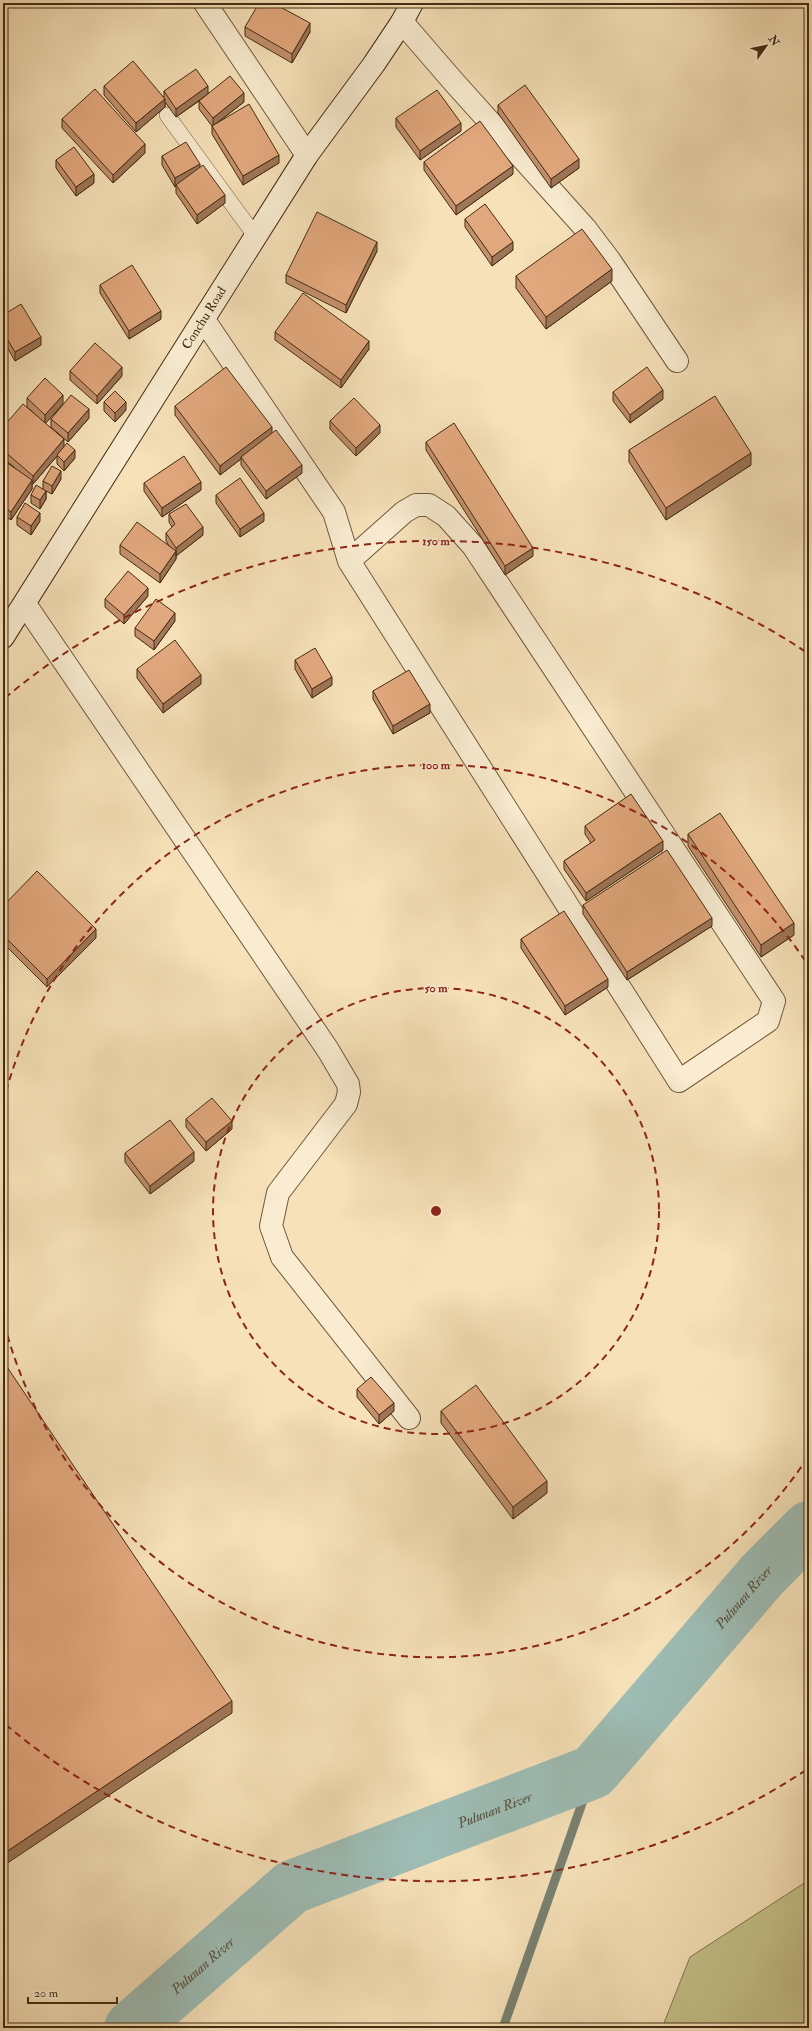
<svg xmlns="http://www.w3.org/2000/svg" width="812" height="2031" font-family="'IM FELL Double Pica',serif">
<style>
.green{fill:#c4c189;stroke:#84764e}
.lines{fill:none;stroke-linecap:round;stroke-linejoin:round}
.stream{stroke:#798273;stroke-width:9}
.river{stroke:#9dbcb4;stroke-width:54}
.service-casing{stroke:#70593c;stroke-width:16}
.minor-casing{stroke:#70593c;stroke-width:24}
.secondary-casing{stroke:#442c12;stroke-width:24}
.service{stroke:#f9ecd1;stroke-width:15}
.minor{stroke:#f9ecd1;stroke-width:22}
.secondary{stroke:#f9ecd1;stroke-width:22}
.wall{fill:#c2906c;stroke:#442c12}
.shaded-wall{fill:#9e7658;stroke:#442c12}
.building{fill:#e2a87d;stroke:#442c12}
.ring{fill:none;stroke:#8f2418;stroke-width:2;stroke-dasharray:7 5}
.labels{text-anchor:middle;dominant-baseline:central;stroke-width:3;stroke-linejoin:round;paint-order:stroke}
.street-label{font-size:13px;fill:#442c12;stroke:#f9ecd1}
.water-label{font-size:14px;font-style:italic;fill:#5a503a;stroke:#f9ecd1}
.centre{fill:#8f2418;stroke:#f9ecd1;stroke-width:2}
.ring-label{font-size:12px;text-anchor:middle;font-weight:bold;fill:#8f2418;stroke:#f9ecd1;stroke-width:3;stroke-linejoin:round;paint-order:stroke}
</style>
<rect width="100%" height="100%" fill="#f6e1b8"/>
<filter id="stains"><feTurbulence type="fractalNoise" baseFrequency=".005" numOctaves="4"/><feColorMatrix values="0 0 0 0 .2 0 0 0 0 .09 0 0 0 0 .02 0 0 0 .5 -.17"/></filter>
<radialGradient id="worn" r=".72"><stop offset=".6" stop-color="#630" stop-opacity="0"/><stop offset="1" stop-color="#630" stop-opacity=".3"/></radialGradient>
<!-- green -->
<path class="green" d="M 809,1880 L 809,2028 L 662,2028 L 690,1957 Z"/>
<g class="lines">
<!-- stream -->
<path class="stream" d="M 503,2028 L 593,1772"/>
<!-- river -->
<path class="river" id="s1" d="M 131,2028 L 292,1887 L 593,1772 L 762,1575 L 809,1528"/>
<defs>
<path id="service" d="M 167,115 L 256,237"/>
<path id="minor" d="M 205,3 L 307,155
M 402,22 L 453,81 L 585,228 L 610,261 L 677,361
M 204,320 L 334,512 L 349,561 L 679,1081 L 768,1021 L 774,1001 L 473,546 L 446,516 L 429,505 L 416,505 L 404,512 L 349,561
M 25,604 L 328,1050 L 348,1084 L 349,1092 L 346,1104 L 278,1193 L 271,1226 L 282,1257 L 409,1418"/>
<g id="secondary">
<path id="s2" d="M 3,637 L 307,155 L 374,64 L 402,22 L 412,3"/>
</g>
</defs>
<!-- service casing -->
<use href="#service" class="service-casing"/>
<!-- minor casing -->
<use href="#minor" class="minor-casing"/>
<!-- secondary casing -->
<use href="#secondary" class="secondary-casing"/>
<!-- service -->
<use href="#service" class="service"/>
<!-- minor -->
<use href="#minor" class="minor"/>
<!-- secondary -->
<use href="#secondary" class="secondary"/>
</g>
<!-- wall -->
<path class="wall" d="M 245,27 L 310,32 L 292,63 L 245,36 Z
M 104,86 L 164,97 L 164,91 L 208,93 L 244,102 L 217,123 L 279,163 L 243,185 L 212,134 L 212,126 L 199,109 L 199,101 L 176,117 L 165,102 L 165,107 L 136,132 L 104,95 Z
M 498,105 L 579,168 L 551,188 L 498,113 Z
M 396,118 L 461,131 L 420,160 L 396,127 Z
M 62,119 L 145,153 L 113,183 L 62,128 Z
M 162,156 L 200,167 L 225,203 L 197,224 L 176,193 L 176,186 L 175,187 L 162,165 Z
M 56,160 L 94,183 L 76,196 L 56,168 Z
M 424,162 L 513,174 L 456,215 L 424,170 Z
M 465,219 L 513,250 L 492,266 L 465,227 Z
M 377,251 L 346,313 L 286,283 L 286,275 Z
M 516,276 L 612,281 L 546,329 L 516,288 Z
M 100,285 L 161,319 L 129,339 L 100,293 Z
M 3,315 L 41,345 L 15,361 L 3,340 Z
M 275,332 L 369,349 L 341,388 L 275,340 Z
M 70,371 L 122,376 L 97,404 L 70,380 Z
M 613,392 L 663,399 L 630,423 L 613,401 Z
M 27,398 L 63,404 L 45,423 L 64,447 L 75,458 L 64,471 L 57,464 L 57,456 L 33,484 L 32,484 L 32,489 L 11,520 L 3,515 L 3,460 L 15,468 L 3,458 L 3,427 L 37,416 L 27,407 Z
M 104,402 L 126,410 L 115,422 L 104,411 Z
M 175,406 L 272,433 L 302,473 L 266,499 L 241,465 L 241,459 L 220,475 L 175,415 Z
M 89,418 L 68,442 L 51,427 L 51,419 Z
M 330,421 L 380,433 L 356,456 L 330,429 Z
M 426,442 L 533,556 L 505,575 L 426,450 Z
M 629,450 L 751,465 L 666,520 L 629,462 Z
M 61,479 L 52,494 L 46,491 L 46,499 L 40,509 L 31,503 L 31,495 L 43,489 L 43,481 Z
M 144,483 L 201,490 L 162,517 L 144,491 Z
M 216,495 L 264,521 L 240,537 L 216,503 Z
M 169,514 L 203,535 L 176,556 L 176,559 L 160,583 L 120,554 L 120,545 L 169,546 L 166,541 L 166,533 L 172,527 L 169,522 Z
M 17,517 L 40,521 L 31,535 L 17,525 Z
M 148,596 L 124,624 L 105,607 L 105,599 Z
M 175,621 L 154,650 L 135,636 L 135,628 Z
M 295,660 L 332,685 L 312,698 L 295,669 Z
M 137,669 L 201,684 L 163,713 L 137,678 Z
M 373,691 L 430,713 L 393,734 L 373,699 Z
M 585,826 L 663,850 L 586,901 L 564,869 L 564,861 L 591,843 L 585,834 Z
M 688,834 L 794,935 L 761,957 L 688,846 Z
M 583,905 L 712,926 L 627,980 L 583,914 Z
M 3,906 L 96,938 L 47,987 L 3,943 Z
M 521,939 L 608,987 L 565,1015 L 521,948 Z
M 186,1119 L 232,1129 L 206,1151 L 186,1127 Z
M 125,1153 L 194,1161 L 150,1194 L 125,1162 Z
M 357,1389 L 394,1411 L 379,1424 L 357,1397 Z
M 441,1411 L 547,1493 L 513,1519 L 441,1423 Z"/>
<!-- shaded-wall -->
<path class="shaded-wall" d="M 310,23 L 310,32 L 292,63 L 292,54 Z
M 208,86 L 208,94 L 176,117 L 176,109 Z
M 244,93 L 244,102 L 213,126 L 213,118 Z
M 165,99 L 165,107 L 136,132 L 136,123 Z
M 461,123 L 461,131 L 420,160 L 420,151 Z
M 145,144 L 145,153 L 113,183 L 113,175 Z
M 279,155 L 279,163 L 243,185 L 243,176 Z
M 579,159 L 579,168 L 551,188 L 551,179 Z
M 200,164 L 200,172 L 176,185 L 175,187 L 175,178 Z
M 513,166 L 513,174 L 456,215 L 456,206 Z
M 94,174 L 94,183 L 76,196 L 76,187 Z
M 225,195 L 225,203 L 197,224 L 197,215 Z
M 377,242 L 377,251 L 346,313 L 346,305 Z
M 513,242 L 513,250 L 492,266 L 492,257 Z
M 612,269 L 612,281 L 546,329 L 546,317 Z
M 161,311 L 161,319 L 129,339 L 129,331 Z
M 41,337 L 41,345 L 15,361 L 15,352 Z
M 369,341 L 369,349 L 341,388 L 341,380 Z
M 122,367 L 122,376 L 97,404 L 97,396 Z
M 663,390 L 663,399 L 630,423 L 630,415 Z
M 63,395 L 63,404 L 45,424 L 45,415 Z
M 126,402 L 126,410 L 115,422 L 115,413 Z
M 89,409 L 89,418 L 68,442 L 68,433 Z
M 380,425 L 380,433 L 356,456 L 356,448 Z
M 272,427 L 272,435 L 241,457 L 241,459 L 220,475 L 220,466 Z
M 64,439 L 64,448 L 33,484 L 33,476 Z
M 75,450 L 75,458 L 64,471 L 64,462 Z
M 751,453 L 751,465 L 666,520 L 666,508 Z
M 302,465 L 302,473 L 266,499 L 266,491 Z
M 61,471 L 61,479 L 52,494 L 52,486 Z
M 32,480 L 32,489 L 11,520 L 11,512 Z
M 201,482 L 201,490 L 162,517 L 162,508 Z
M 46,491 L 46,499 L 40,509 L 40,500 Z
M 40,513 L 40,521 L 31,535 L 31,526 Z
M 264,513 L 264,521 L 240,537 L 240,529 Z
M 203,527 L 203,535 L 176,556 L 176,548 Z
M 533,548 L 533,556 L 505,575 L 505,566 Z
M 176,551 L 176,559 L 160,583 L 160,574 Z
M 148,588 L 148,596 L 124,624 L 124,615 Z
M 175,613 L 175,621 L 154,650 L 154,641 Z
M 201,675 L 201,684 L 163,713 L 163,704 Z
M 332,677 L 332,685 L 312,698 L 312,689 Z
M 430,704 L 430,713 L 393,734 L 393,726 Z
M 663,841 L 663,850 L 586,901 L 586,893 Z
M 712,918 L 712,926 L 627,980 L 627,972 Z
M 794,923 L 794,935 L 761,957 L 761,945 Z
M 96,929 L 96,938 L 47,987 L 47,979 Z
M 608,979 L 608,987 L 565,1015 L 565,1006 Z
M 232,1121 L 232,1129 L 206,1151 L 206,1142 Z
M 194,1152 L 194,1161 L 150,1194 L 150,1186 Z
M 394,1403 L 394,1411 L 379,1424 L 379,1415 Z
M 547,1481 L 547,1493 L 513,1519 L 513,1507 Z
M 232,1701 L 232,1713 L 3,1866 L 3,1854 Z"/>
<!-- building -->
<path class="building" d="M 259,3 L 273,3 L 310,23 L 292,54 L 245,27 Z
M 133,61 L 165,99 L 136,123 L 104,86 Z
M 196,69 L 208,86 L 176,109 L 164,91 Z
M 230,76 L 244,93 L 213,118 L 199,101 Z
M 525,85 L 579,159 L 551,179 L 498,105 Z
M 95,89 L 145,144 L 113,175 L 62,119 Z
M 437,90 L 461,123 L 420,151 L 396,118 Z
M 249,104 L 279,155 L 243,176 L 212,126 Z
M 480,121 L 513,166 L 456,206 L 424,162 Z
M 186,142 L 200,164 L 175,178 L 162,156 Z
M 74,147 L 94,174 L 76,187 L 56,160 Z
M 203,165 L 225,195 L 197,215 L 176,185 Z
M 485,204 L 513,242 L 492,257 L 465,219 Z
M 317,212 L 377,242 L 346,305 L 286,275 Z
M 582,229 L 612,269 L 546,317 L 516,276 Z
M 132,265 L 161,311 L 129,331 L 100,285 Z
M 303,293 L 369,341 L 341,380 L 275,332 Z
M 21,304 L 41,337 L 15,352 L 3,332 L 3,315 Z
M 95,343 L 122,367 L 97,396 L 70,371 Z
M 226,367 L 272,427 L 220,466 L 175,406 Z
M 647,367 L 663,390 L 630,415 L 613,392 Z
M 45,378 L 63,395 L 45,415 L 27,398 Z
M 115,391 L 126,402 L 115,413 L 104,402 Z
M 71,395 L 89,409 L 68,433 L 51,419 Z
M 715,396 L 751,453 L 666,508 L 629,450 Z
M 354,398 L 380,425 L 356,448 L 330,421 Z
M 23,404 L 64,439 L 33,476 L 3,450 L 3,427 Z
M 454,423 L 533,548 L 505,566 L 426,442 Z
M 276,430 L 302,465 L 266,491 L 241,457 Z
M 67,443 L 75,450 L 64,462 L 57,455 Z
M 184,456 L 201,482 L 162,508 L 144,483 Z
M 3,460 L 32,480 L 11,512 L 3,506 Z
M 52,466 L 61,471 L 52,486 L 43,481 Z
M 240,478 L 264,513 L 240,529 L 216,495 Z
M 36,485 L 46,491 L 40,500 L 31,495 Z
M 25,503 L 40,513 L 31,526 L 17,517 Z
M 186,504 L 203,527 L 176,548 L 166,533 L 175,524 L 169,514 Z
M 137,522 L 176,551 L 160,574 L 120,545 Z
M 128,571 L 148,588 L 124,615 L 105,599 Z
M 156,599 L 175,613 L 154,641 L 135,628 Z
M 175,640 L 201,675 L 163,704 L 137,669 Z
M 315,648 L 332,677 L 312,689 L 295,660 Z
M 409,670 L 430,704 L 393,726 L 373,691 Z
M 631,794 L 663,841 L 586,893 L 564,861 L 595,840 L 585,826 Z
M 720,813 L 794,923 L 761,945 L 688,834 Z
M 667,850 L 712,918 L 627,972 L 583,905 Z
M 37,871 L 96,929 L 47,979 L 3,935 L 3,906 Z
M 564,911 L 608,979 L 565,1006 L 521,939 Z
M 212,1098 L 232,1121 L 206,1142 L 186,1119 Z
M 170,1120 L 194,1152 L 150,1186 L 125,1153 Z
M 3,1361 L 232,1701 L 3,1854 Z
M 371,1377 L 394,1403 L 379,1415 L 357,1389 Z
M 476,1385 L 547,1481 L 513,1507 L 441,1411 Z"/>
<!-- distance rings -->
<g class="ring">
<circle cx="436" cy="1211" r="223"/>
<path d="M808 1457A446 446 0 0 1 3 1319M3 1103A446 446 0 0 1 808 965"/>
<path d="M806 1770A670 670 0 0 1 5 1724M5 698A670 670 0 0 1 806 652"/>
</g>
<g class="labels">
<!-- street labels -->
<g class="street-label">
<text stroke="none"><textPath href="#s2" startOffset="377">Conchu Road</textPath></text>
</g>
<!-- water labels -->
<g class="water-label">
<text stroke="none"><textPath href="#s1" startOffset="767">Pulunan River</textPath></text>
<text stroke="none"><textPath href="#s1" startOffset="431">Pulunan River</textPath></text>
<text stroke="none"><textPath href="#s1" startOffset="95">Pulunan River</textPath></text>
</g>
</g>
<circle cx="436" cy="1211" r="6" class="centre"/>
<g class="ring-label">
<text x="436" y="545">150 m</text>
<text x="436" y="769">100 m</text>
<text x="436" y="992">50 m</text>
</g>
<!-- margin -->
<rect width="812" height="2031" fill="none" stroke="#f6e1b8" stroke-width="16"/>
<rect x="4" y="4" width="804" height="2023" fill="none" stroke="#442c12" stroke-width="2"/>
<rect x="8" y="8" width="796" height="2015" fill="none" stroke="#442c12"/>
<!-- north arrow -->
<g transform="translate(766 46) rotate(57)" stroke="#f9ecd1" stroke-width="3" paint-order="stroke">
<path d="M0-3L7 15L0 10L-7 15Z" fill="#442c12"/>
<text y="-6" font-size="11" font-weight="bold" text-anchor="middle" fill="#442c12">N</text>
</g>
<!-- scale -->
<path d="M28 1997v6h89v-6" fill="none" stroke="#442c12" stroke-width="2"/>
<text x="34" y="1997" font-size="12" fill="#442c12" stroke="#f9ecd1" stroke-width="3" paint-order="stroke">20 m</text>
<rect width="100%" height="100%" filter="url(#stains)"/>
<rect width="100%" height="100%" fill="url(#worn)"/>
</svg>
